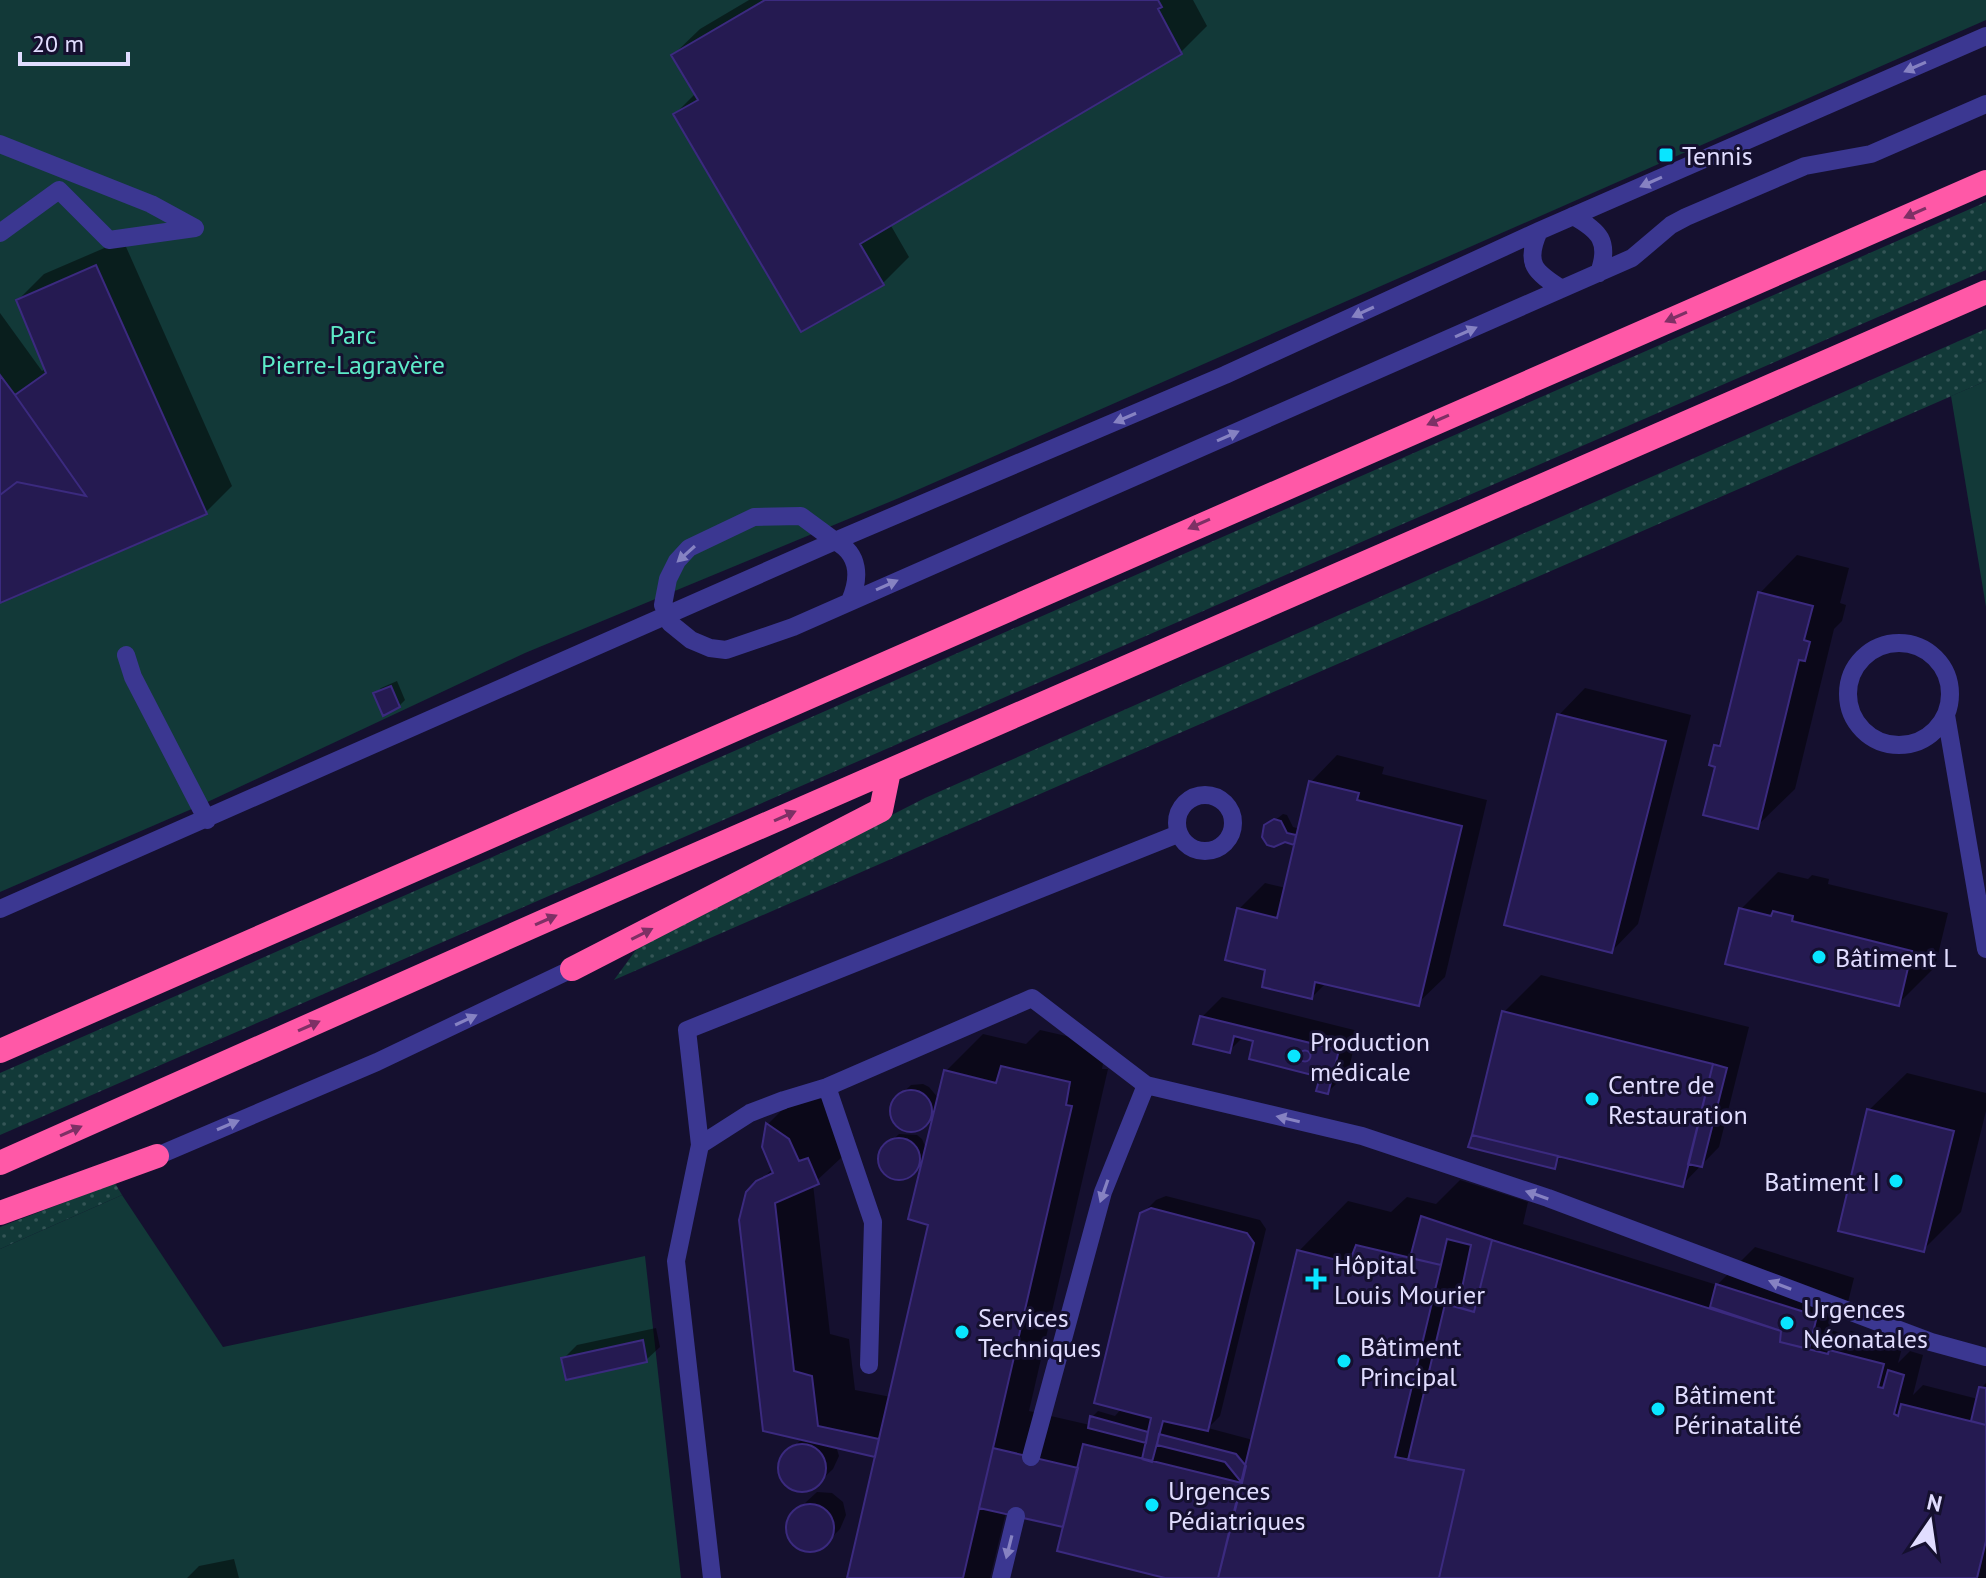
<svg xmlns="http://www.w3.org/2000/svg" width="1986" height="1578" font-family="'PT Sans',sans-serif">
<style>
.grass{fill:url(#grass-dots)}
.green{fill:#123938}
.shadow{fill:#0007}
.building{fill:#251a51;stroke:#3b2a7f;stroke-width:2}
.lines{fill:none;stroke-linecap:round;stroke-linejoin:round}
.service{stroke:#3b3791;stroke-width:18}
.motorway{stroke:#ff58a7;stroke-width:24}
.oneway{fill:#8682c2}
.oneway2{fill:#7e3065}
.poi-dot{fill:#09e5ff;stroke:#15102f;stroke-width:3}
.labels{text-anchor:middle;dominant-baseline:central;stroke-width:6;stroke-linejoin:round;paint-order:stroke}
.poi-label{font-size:26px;fill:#e1ddff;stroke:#15102f;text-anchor:start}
.park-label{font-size:26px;fill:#5debc8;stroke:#15102f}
</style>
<defs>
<pattern id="grass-dots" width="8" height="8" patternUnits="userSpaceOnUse" patternTransform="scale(2)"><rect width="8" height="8" fill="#123938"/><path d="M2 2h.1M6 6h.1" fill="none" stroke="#345556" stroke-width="1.8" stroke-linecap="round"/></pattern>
</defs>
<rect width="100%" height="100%" fill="#15102f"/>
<!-- grass -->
<path class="grass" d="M 1986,202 L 1986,270 L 0,1135 L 0,1073 Z
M 1986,329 L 1986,381 L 614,980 L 641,943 L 925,798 Z
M 115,1183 L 122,1195 L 0,1249 L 0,1227 Z"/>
<!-- green -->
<path class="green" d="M 0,0 L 1986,0 L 1986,20 L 899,498 L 525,653 L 201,805 L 0,892 Z
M 1986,381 L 1986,607 L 1951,396 Z
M 122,1195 L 223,1347 L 645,1256 L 681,1578 L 0,1578 L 0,1249 Z"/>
<!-- shadow -->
<path class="shadow" d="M 749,0 L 1193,0 L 1207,26 L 1181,52 L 890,224 L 909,257 L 883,283 L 675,114 L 696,93 L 673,55 L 700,29 Z
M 123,240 L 232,486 L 206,512 L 0,601 L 0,313 L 42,371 L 46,368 L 18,300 L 44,274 Z
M 1797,555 L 1849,568 L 1840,603 L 1846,605 L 1842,621 L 1834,629 L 1795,789 L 1757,826 L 1717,765 L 1716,746 L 1724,738 L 1760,593 Z
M 397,681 L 405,700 L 399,706 L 375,694 L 381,688 Z
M 1585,688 L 1691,715 L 1638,924 L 1612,951 L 1559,715 Z
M 1337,755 L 1384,767 L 1382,774 L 1487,800 L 1445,977 L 1418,1003 L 1327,982 L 1312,997 L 1268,968 L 1239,909 L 1265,883 L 1286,888 L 1298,838 L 1293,842 L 1269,825 L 1283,814 L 1287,815 L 1293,827 L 1300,829 L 1311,782 Z
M 1778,872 L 1808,879 L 1812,875 L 1829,879 L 1828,884 L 1948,913 L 1935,967 L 1898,1004 L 1741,909 Z
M 1541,975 L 1749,1027 L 1719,1147 L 1682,1185 L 1562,1155 L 1554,1167 L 1504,1012 Z
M 1222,997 L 1358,1031 L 1348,1072 L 1328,1092 L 1322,1076 L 1256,1040 L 1243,1037 L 1229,1051 L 1202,1017 Z
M 1040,1030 L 1106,1045 L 1102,1069 L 1108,1069 L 1029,1411 L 1090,1425 L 1092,1417 L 1098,1411 L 1115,1416 L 1122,1408 L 1142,1214 L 1156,1200 L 1166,1196 L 1260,1220 L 1266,1229 L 1220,1416 L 1208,1428 L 1253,1440 L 1299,1251 L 1348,1201 L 1391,1212 L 1407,1197 L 1436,1204 L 1460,1180 L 1528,1202 L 1523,1224 L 1717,1285 L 1755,1247 L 1854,1278 L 1846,1310 L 1826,1329 L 1847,1334 L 1851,1331 L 1903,1344 L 1898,1363 L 1910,1351 L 1923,1355 L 1913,1395 L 1923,1385 L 1978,1399 L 1981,1388 L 1986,1383 L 1986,1578 L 1174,1578 L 1066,1526 L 1006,1512 L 990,1578 L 849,1578 L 878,1455 L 836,1446 L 839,1456 L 833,1469 L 813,1488 L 799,1490 L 786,1483 L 782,1478 L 781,1463 L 784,1456 L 803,1438 L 748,1194 L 773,1168 L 764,1147 L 768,1124 L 805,1087 L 826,1102 L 855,1145 L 813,1184 L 830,1334 L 849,1339 L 855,1390 L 891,1397 L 931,1223 L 924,1161 L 910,1175 L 897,1178 L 886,1173 L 880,1161 L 883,1149 L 899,1134 L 917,1135 L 922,1139 L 927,1151 L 936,1110 L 922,1127 L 909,1130 L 894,1119 L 892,1107 L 894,1101 L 911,1085 L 923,1084 L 929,1087 L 939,1099 L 946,1071 L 983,1034 L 1026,1044 Z
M 1907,1073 L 1986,1093 L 1986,1111 L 1961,1212 L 1923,1250 L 1869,1110 Z
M 656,1328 L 660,1347 L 646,1360 L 563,1359 L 577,1345 Z
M 817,1492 L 832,1493 L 843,1502 L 846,1515 L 840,1529 L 826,1543 L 820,1547 L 806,1549 L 794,1543 L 788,1530 L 792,1515 Z
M 234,1559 L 239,1578 L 187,1578 L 199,1566 Z"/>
<!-- building -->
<path class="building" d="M 765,0 L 1158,0 L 1162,7 L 1158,9 L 1182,54 L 860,244 L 884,285 L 801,332 L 673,114 L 698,100 L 671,55 Z
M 96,265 L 207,514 L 0,603 L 0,495 L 17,482 L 86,496 L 15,395 L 46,373 L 16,300 Z
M 0,375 L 15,395 L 86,496 L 17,482 L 0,495 Z
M 1758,592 L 1813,606 L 1804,640 L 1810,642 L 1805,661 L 1799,660 L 1758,829 L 1703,815 L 1715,767 L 1709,765 L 1714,745 L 1720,746 Z
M 391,686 L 400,707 L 383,716 L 373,693 Z
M 1557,714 L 1666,741 L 1612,953 L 1504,925 Z
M 1309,781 L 1359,793 L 1357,800 L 1462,826 L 1419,1006 L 1315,982 L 1312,999 L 1262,987 L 1265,970 L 1225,960 L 1237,908 L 1277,918 Z
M 1274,819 L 1281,821 L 1287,833 L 1296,835 L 1294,845 L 1285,842 L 1274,847 L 1267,845 L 1262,837 L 1264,825 Z
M 1739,908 L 1771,916 L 1773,911 L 1793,916 L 1792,921 L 1912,951 L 1899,1006 L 1725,964 Z
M 1502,1011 L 1713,1064 L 1683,1187 L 1472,1135 Z
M 1200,1016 L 1339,1050 L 1328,1094 L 1316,1091 L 1320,1077 L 1249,1059 L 1253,1041 L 1234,1036 L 1230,1053 L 1193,1044 Z
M1299.5 1056a5.5 5.5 0 1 1 11 0a5.5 5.5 0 1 1-11 0Z
M 1713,1064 L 1727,1068 L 1702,1167 L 1688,1164 Z
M 1001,1066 L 1070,1082 L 1066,1105 L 1072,1106 L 963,1578 L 847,1578 L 928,1225 L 908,1219 L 944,1070 L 996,1083 Z
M890 1111a21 21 0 1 1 42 0a21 21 0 1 1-42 0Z
M 1867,1109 L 1954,1131 L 1924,1252 L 1838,1231 Z
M 766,1123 L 789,1139 L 799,1161 L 808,1158 L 819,1184 L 775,1203 L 794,1371 L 812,1376 L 818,1426 L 879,1439 L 875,1457 L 763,1431 L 739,1220 L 746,1192 L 756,1181 L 773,1173 L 762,1147 Z
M 1472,1135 L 1558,1156 L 1555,1169 L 1468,1147 Z
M878 1159a21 21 0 1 1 42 0a21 21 0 1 1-42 0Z
M 1151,1208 L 1247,1233 L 1254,1243 L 1208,1431 L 1163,1421 L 1152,1462 L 1142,1459 L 1151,1418 L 1094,1403 L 1140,1213 Z
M 1421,1216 L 1492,1240 L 1474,1312 L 1458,1307 L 1471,1245 L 1447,1239 L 1441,1265 L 1410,1258 Z
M 1492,1240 L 1781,1331 L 1780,1342 L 1828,1354 L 1829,1350 L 1884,1364 L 1878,1387 L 1883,1388 L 1888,1370 L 1904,1375 L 1894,1414 L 1898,1416 L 1901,1404 L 1986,1425 L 1986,1541 L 1977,1578 L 1439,1578 L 1464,1470 L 1408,1460 L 1445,1304 L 1474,1312 Z
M 1356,1245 L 1441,1265 L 1395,1457 L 1464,1470 L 1439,1578 L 1218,1578 L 1297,1250 L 1349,1263 Z
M 1716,1284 L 1817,1316 L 1809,1349 L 1780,1342 L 1781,1331 L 1710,1307 Z
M 643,1340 L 647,1362 L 566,1380 L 561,1358 Z
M 1979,1387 L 1986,1388 L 1986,1425 L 1971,1421 Z
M 1090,1416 L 1148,1432 L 1146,1443 L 1088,1428 Z
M 1159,1434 L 1236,1454 L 1246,1466 L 1242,1483 L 1225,1462 L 1157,1445 Z
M 1083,1444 L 1242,1483 L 1218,1578 L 1165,1578 L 1057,1551 Z
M778 1468a24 24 0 1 1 48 0a24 24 0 1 1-48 0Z
M 993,1448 L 1078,1468 L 1063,1527 L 979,1508 Z
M786 1528a24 24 0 1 1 48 0a24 24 0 1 1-48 0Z"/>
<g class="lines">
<!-- service -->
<path class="service" d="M 1986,36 L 1539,231 L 1225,375 L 835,541 L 801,516 L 754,517 L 689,548 L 677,561 L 668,579 L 663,605 L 670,623 L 691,640 L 710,648 L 726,650 L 793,627 L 1632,258 L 1671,225 L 1686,217 L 1805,166 L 1871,154 L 1986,104
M 0,144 L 151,204 L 195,228 L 109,240 L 59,190 L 0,233
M 1573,216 C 1600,231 1610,242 1599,273
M 1539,231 C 1524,264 1535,272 1562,289
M1848 694a51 51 0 1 1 102 0a51 51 0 1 1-102 0Z
M 126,655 L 133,677 L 207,820
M 1946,715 L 1986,949
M1177 823a28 28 0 1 1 56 0a28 28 0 1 1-56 0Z
M 0,909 L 835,541 C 860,554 860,578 850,601
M 827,1087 L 873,1222 L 869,1365
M 700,1145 L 687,1030 L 1178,834
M 157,1156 L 377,1062 L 572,969
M 1031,1457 L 1103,1192 L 1146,1085 L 1362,1136 L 1548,1198 L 1931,1342 L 1986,1357
M 712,1578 L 676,1261 L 700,1145 L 750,1113 L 784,1100 L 827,1087 L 1032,998 L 1146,1085
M 1001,1578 L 1016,1516"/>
<!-- motorway -->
<path class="motorway" d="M 572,969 L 881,810 L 889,771
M 0,1051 L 1986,182
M 0,1163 L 549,919 L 1986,292
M 0,1213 L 157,1156"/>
</g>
<!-- one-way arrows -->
<defs><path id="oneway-solid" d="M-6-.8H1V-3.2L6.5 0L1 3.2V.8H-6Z" transform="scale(2)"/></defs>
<g class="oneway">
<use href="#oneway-solid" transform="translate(1915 67) rotate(156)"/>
<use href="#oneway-solid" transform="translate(1651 182) rotate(156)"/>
<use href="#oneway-solid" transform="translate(1363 312) rotate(155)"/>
<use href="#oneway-solid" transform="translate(1466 332) rotate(-24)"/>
<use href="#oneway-solid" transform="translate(1125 418) rotate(157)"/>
<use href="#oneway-solid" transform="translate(1228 436) rotate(-24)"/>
<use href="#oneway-solid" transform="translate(686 554) rotate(138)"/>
<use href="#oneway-solid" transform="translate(887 585) rotate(-24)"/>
<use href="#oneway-solid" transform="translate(466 1020) rotate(-25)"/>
<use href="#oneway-solid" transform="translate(1288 1119) rotate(-167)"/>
<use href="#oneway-solid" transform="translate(228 1125) rotate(-23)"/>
<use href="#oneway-solid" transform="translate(1104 1191) rotate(109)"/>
<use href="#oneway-solid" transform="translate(1537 1195) rotate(-161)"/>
<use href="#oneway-solid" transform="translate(1780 1285) rotate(-159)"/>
<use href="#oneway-solid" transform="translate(1009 1547) rotate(104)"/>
</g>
<g class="oneway2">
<use href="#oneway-solid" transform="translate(1915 213) rotate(156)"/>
<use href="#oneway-solid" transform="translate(1676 317) rotate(156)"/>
<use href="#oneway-solid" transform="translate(1438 420) rotate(156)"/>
<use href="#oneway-solid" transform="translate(1199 524) rotate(156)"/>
<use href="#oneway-solid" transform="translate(785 816) rotate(-24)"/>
<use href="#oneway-solid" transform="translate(546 920) rotate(-24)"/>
<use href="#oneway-solid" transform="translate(642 934) rotate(-27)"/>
<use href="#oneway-solid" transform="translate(309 1026) rotate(-24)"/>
<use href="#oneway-solid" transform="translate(71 1131) rotate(-24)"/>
</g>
<!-- markers -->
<g class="poi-dot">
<rect x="1658" y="147" width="16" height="16" rx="4"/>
<circle cx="1819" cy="957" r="8"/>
<circle cx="1294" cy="1056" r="8"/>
<circle cx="1592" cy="1099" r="8"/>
<circle cx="1896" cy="1181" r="8"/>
<path d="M1312 1267h8v8h8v8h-8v8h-8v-8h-8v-8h8z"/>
<circle cx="1787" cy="1323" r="8"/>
<circle cx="962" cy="1332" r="8"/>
<circle cx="1344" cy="1361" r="8"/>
<circle cx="1658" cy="1409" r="8"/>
<circle cx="1152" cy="1505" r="8"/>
</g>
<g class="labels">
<!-- poi labels -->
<g class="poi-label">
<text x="1682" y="155">Tennis</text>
<text x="1835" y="957">Bâtiment L</text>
<text x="1310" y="1041">Production<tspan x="1310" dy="30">médicale</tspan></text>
<text x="1608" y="1084">Centre de<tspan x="1608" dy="30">Restauration</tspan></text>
<text x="1880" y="1181" text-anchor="end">Batiment I</text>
<text x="1334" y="1264">Hôpital<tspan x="1334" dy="30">Louis Mourier</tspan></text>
<text x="1803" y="1308">Urgences<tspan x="1803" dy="30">Néonatales</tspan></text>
<text x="978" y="1317">Services<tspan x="978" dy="30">Techniques</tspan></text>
<text x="1360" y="1346">Bâtiment<tspan x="1360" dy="30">Principal</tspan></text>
<text x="1674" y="1394">Bâtiment<tspan x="1674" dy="30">Périnatalité</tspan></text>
<text x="1168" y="1490">Urgences<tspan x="1168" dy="30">Pédiatriques</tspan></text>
</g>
<!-- park labels -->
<g class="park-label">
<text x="353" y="334">Parc<tspan x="353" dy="30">Pierre-Lagravère</tspan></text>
</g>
</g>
<!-- north arrow -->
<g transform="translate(1930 1522) rotate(13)" stroke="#15102f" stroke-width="6" paint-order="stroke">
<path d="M0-6L14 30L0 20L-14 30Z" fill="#e1ddff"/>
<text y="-12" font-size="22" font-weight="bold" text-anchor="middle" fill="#e1ddff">N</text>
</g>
<!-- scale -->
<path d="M20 52v12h108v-12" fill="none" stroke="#e1ddff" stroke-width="4"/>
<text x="32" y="52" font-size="24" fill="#e1ddff" stroke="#15102f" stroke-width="6" paint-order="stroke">20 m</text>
</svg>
